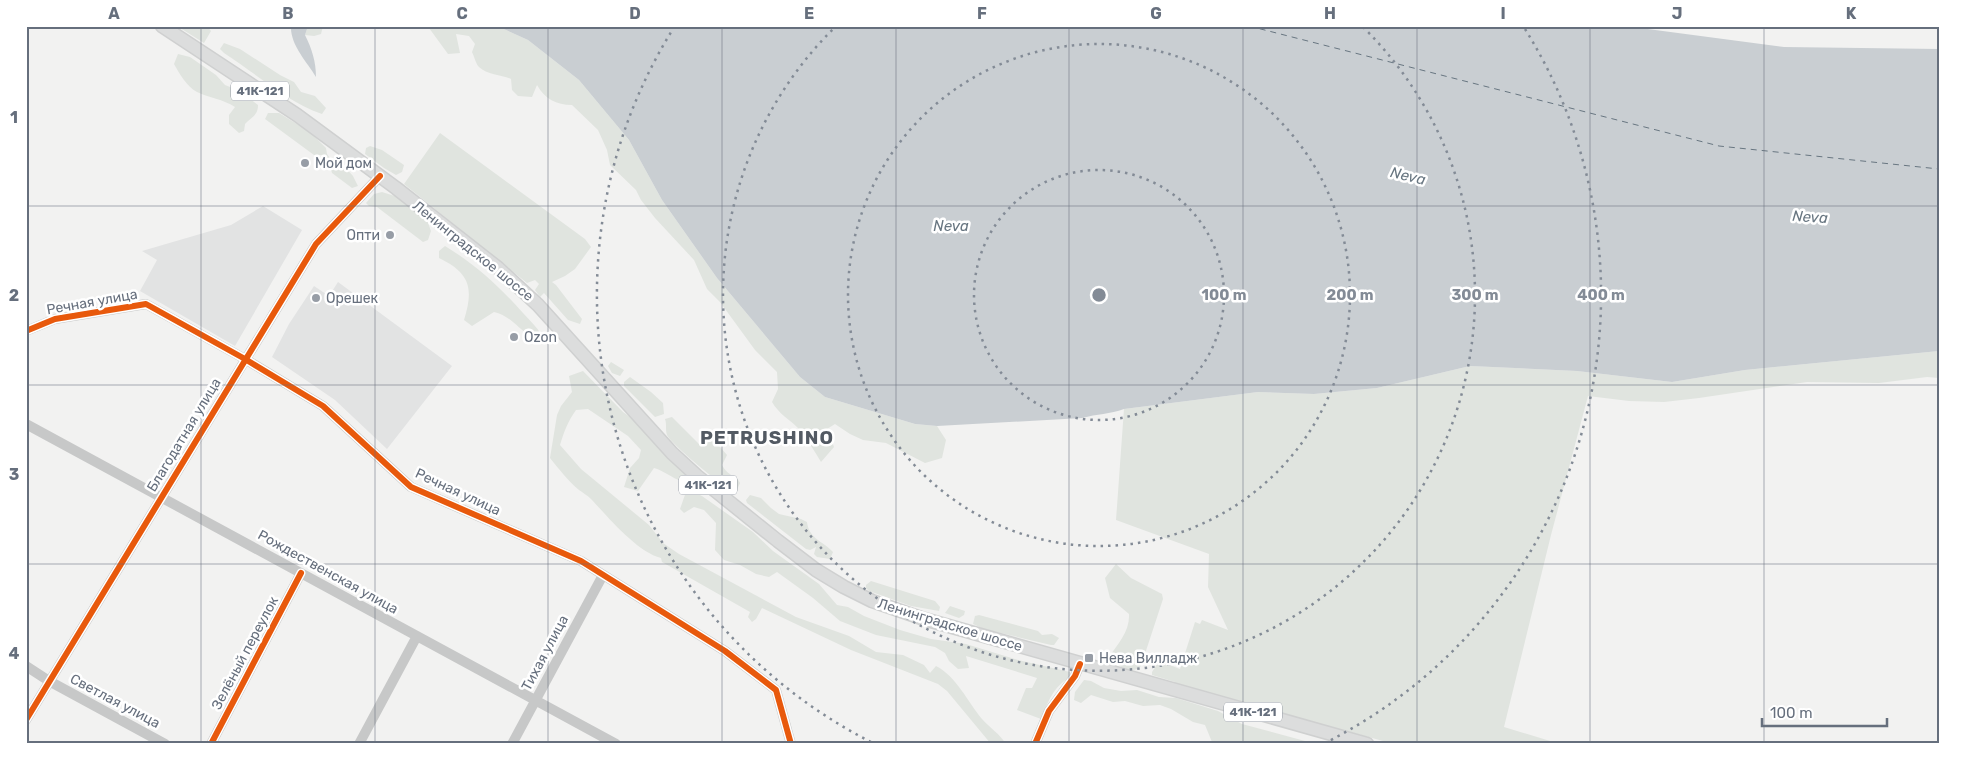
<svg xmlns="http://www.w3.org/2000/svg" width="1965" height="770" font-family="Rubik,sans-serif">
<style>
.built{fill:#e2e3e3}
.green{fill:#e0e4df}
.water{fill:#c9ced2}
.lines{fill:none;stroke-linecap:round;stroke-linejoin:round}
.ferry{stroke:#687681;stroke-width:1;stroke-dasharray:6 5;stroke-linecap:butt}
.major-casing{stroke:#cfd0d0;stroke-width:15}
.minor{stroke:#c7c8c8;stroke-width:10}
.major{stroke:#dcdddd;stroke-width:12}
.cycleway-casing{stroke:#fff;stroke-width:9}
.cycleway{stroke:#e8590c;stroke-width:6}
.grid{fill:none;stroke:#666f7d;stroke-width:1;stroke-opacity:0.55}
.ring{fill:none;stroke:#838b96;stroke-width:2.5;stroke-dasharray:2.5 5}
.poi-dot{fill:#979da6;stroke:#fff;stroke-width:2}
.labels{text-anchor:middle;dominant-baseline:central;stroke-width:5;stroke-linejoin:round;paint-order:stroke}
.shield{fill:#fff;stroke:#949aa4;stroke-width:1}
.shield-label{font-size:12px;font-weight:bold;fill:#666f7d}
.poi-label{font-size:14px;fill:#666f7d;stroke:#fff;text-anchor:start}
.street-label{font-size:14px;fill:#666f7d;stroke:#fff}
.water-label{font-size:15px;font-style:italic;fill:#687681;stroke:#fff}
.district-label{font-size:19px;font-weight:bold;letter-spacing:1px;fill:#535a63;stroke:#fff}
.centre{fill:#838b96;stroke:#fff;stroke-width:2.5}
.ring-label{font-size:15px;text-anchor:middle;font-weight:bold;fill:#838b96;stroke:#fff;stroke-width:5;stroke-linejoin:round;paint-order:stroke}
.neatline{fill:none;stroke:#666f7d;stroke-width:2}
.grid-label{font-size:16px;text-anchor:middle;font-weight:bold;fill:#666f7d}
</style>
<rect width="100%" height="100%" fill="#f2f2f1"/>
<!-- built -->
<path class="built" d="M 263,206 L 302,230 L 235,346 L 140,291 L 157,260 L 142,251 L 231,225 Z
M 338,282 L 452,366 L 387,449 L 335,400 L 272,357 L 289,324 L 314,286 L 329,296 Z"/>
<!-- green -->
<path class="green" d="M 177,26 L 207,26 L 211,31 L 204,43 Z
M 308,26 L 323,26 L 321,34 L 314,36 L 305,35 Z
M 422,26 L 497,26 L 528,40 L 579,80 L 629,140 L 662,200 L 717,278 L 800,377 L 825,397 L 915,424 L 937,426 L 946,440 L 942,458 L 925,463 L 886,443 L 863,440 L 850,434 L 835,424 L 827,429 L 834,447 L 821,462 C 814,450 807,439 798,428 C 789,419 779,414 772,402 L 778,389 L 777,372 L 755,350 L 720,302 L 707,289 L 694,260 L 655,218 L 641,200 L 636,190 L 610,165 L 607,150 L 598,130 L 572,105 C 556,105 545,99 537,85 L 532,97 L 518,96 L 512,90 L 511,79 C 502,75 487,75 479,67 C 476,64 474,56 472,52 L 475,44 L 469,36 L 456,34 L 460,53 L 448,54 L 429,28 Z
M 224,43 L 240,49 L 280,75 L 294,82 L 301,92 L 315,96 L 326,108 L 322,114 C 285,101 257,74 224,53 L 220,49 Z
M 178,54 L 190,57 L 216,75 L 225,85 L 240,91 L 258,105 C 258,116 251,117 245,124 L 244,131 L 239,133 L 229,124 L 229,115 L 235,107 C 223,99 209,98 197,92 C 187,87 179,73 174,64 Z
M 268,113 L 279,113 L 310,132 L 326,148 L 327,154 L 332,161 L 344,166 L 353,176 L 358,186 L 352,188 L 332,173 L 329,163 L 323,155 L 314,155 L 265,119 Z
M 440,133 L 585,239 L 591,247 L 575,269 L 565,276 L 552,282 L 556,285 L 582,319 L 580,324 L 568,320 L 544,293 L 540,297 L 535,290 L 539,284 L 535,280 L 527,283 L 404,184 Z
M 370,146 L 382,150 L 404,165 L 402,172 L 396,175 L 384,168 L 365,154 L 366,148 Z
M 382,192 L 401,198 L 413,207 L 428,223 L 431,231 L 428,240 L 423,242 L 377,207 L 369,206 L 366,203 L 374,194 Z
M 445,246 C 475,264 500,287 523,313 C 531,322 540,329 544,341 C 524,339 514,316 494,312 L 472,326 L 464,320 C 474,288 470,273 439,258 L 439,251 Z
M 1939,351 L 1939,378 L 1927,377 L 1879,383 L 1807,382 L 1699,398 L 1664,402 L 1629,401 L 1588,396 L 1551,535 L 1504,727 L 1560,744 L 1394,744 L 1175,684 L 1175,682 L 1152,675 L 1152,672 L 1158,663 L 1162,662 L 1180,669 L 1195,622 L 1200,624 L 1202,620 L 1228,630 L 1208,587 L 1209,554 L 1116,520 L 1124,409 L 1258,392 L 1314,394 L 1377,388 L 1470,366 L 1577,371 L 1672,382 L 1745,370 Z
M 611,362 L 624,370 L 620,376 L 612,373 L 608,366 Z
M 583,371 L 623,412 L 637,422 L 688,474 L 682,481 C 671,478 665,471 654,468 L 638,491 L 624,487 L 630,468 L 639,458 L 641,450 L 628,436 L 588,409 L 576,410 C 568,421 564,432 560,445 L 581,469 L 649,525 L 663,543 L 679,554 L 796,617 L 849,636 L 876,652 L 903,655 L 924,665 L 930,673 L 936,666 C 956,676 968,702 982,719 C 990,728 1000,734 1006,744 L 991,744 L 947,691 L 938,684 L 851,650 L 762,608 L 756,619 L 752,622 L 748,617 L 750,612 L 662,562 L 661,558 C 637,552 608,517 591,499 C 587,495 583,493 579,490 C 568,481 559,469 550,458 L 557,415 L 561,406 L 572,392 L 569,376 Z
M 630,377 L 651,392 L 663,403 L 664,414 L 655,417 L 624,386 L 624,382 Z
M 672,417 L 699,444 L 715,441 L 727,455 L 722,465 C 728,477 736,474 740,483 L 736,492 C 727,491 671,444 667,435 C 665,430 667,424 665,419 Z
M 687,489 L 702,496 L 753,532 L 773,551 L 819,584 L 837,605 L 848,607 L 864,616 L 900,630 L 931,639 L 966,644 L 1018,660 L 1070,672 L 1070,677 C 1053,687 1048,702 1041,719 L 1017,710 L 1026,688 L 1032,688 L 1037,678 L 966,656 L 969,668 L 958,669 L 949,661 L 945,653 L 935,647 L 876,635 L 840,621 L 813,598 L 777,572 L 769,577 L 756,574 L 740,565 L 724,560 L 715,550 L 716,523 L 704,510 L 694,507 L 684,513 L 680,509 Z
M 750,495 L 761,498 L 771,508 L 779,514 L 801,519 L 807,522 C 809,539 823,541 833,552 L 830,559 L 817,557 L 814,554 L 816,547 L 810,550 L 806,549 L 747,503 L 746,500 Z
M 1116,564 L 1131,578 L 1162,594 L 1163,599 L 1141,666 C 1132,675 1120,666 1111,661 L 1109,657 C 1118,644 1130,631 1129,614 L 1110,598 L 1105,578 Z
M 871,581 L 935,601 L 940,607 L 939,611 L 911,606 L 869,591 L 866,588 L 866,585 Z
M 950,606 L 965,611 L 964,615 L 959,618 L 945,613 Z
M 979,615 L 1038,631 L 1042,635 L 1052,634 L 1059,638 L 1054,645 L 1051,645 L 984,629 L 973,624 L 975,616 Z
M 1084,680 L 1091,681 L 1104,688 L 1121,691 L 1137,690 L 1159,697 L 1176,698 L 1218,711 L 1242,724 L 1316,744 L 1234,744 L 1212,742 L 1205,725 L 1193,722 L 1171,709 L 1160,705 L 1143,706 L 1125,701 L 1113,702 L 1091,695 L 1081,703 L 1074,700 L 1075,692 Z"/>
<!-- water -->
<path class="water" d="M 291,26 L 308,26 L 305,35 C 312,49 316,62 316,77 C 307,62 290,45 291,26 Z
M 497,26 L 1625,26 L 1784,47 L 1939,49 L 1939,351 L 1745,370 L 1672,382 L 1577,371 L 1470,366 L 1377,388 L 1314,394 L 1258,392 L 1124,409 C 1110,414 1097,414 1082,418 L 937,426 L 915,424 L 825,397 L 800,377 L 717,278 L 662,200 L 629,140 L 579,80 L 528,40 Z"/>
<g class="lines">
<!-- ferry -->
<path class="ferry" d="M 1249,26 L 1719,146 L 1939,169"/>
<defs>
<path id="major" d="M 162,26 L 297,115 L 396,188 L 498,268 L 538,305 L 672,453 L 697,476 L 778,541 L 816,570 L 844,587 L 872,601 L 924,619 L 1367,744"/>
</defs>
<!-- major casing -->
<use href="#major" class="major-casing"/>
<!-- minor -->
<path class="minor" d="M 26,331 L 55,319 L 146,304 L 245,359 L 323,406 L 411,487 L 581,561 L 725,651 L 776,690 L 791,744
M 26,424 L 616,744
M 26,666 L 49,681 L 165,744
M 26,720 L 316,244 L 380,176
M 211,744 L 301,573
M 359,744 L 417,636
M 512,744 L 603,575
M 1035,744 L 1049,711 L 1075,676 L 1080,664"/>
<!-- major -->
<use href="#major" class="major"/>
<defs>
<path id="cycleway" d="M 26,331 L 55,319 L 146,304 L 245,359 L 323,406 L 411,487 L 581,561 L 725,651 L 776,690 L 791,744
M 26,720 L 316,244 L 380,176
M 211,744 L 301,573
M 1035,744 L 1049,711 L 1075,676 L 1080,664"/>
</defs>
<!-- cycleway casing -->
<use href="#cycleway" class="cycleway-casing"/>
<!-- cycleway -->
<use href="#cycleway" class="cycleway"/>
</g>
<!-- grid -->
<path class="grid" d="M 201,26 L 201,744M 375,26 L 375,744M 548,26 L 548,744M 722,26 L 722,744M 896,26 L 896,744M 1069,26 L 1069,744M 1243,26 L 1243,744M 1417,26 L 1417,744M 1590,26 L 1590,744M 1764,26 L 1764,744M 26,206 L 1939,206M 26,385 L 1939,385M 26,564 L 1939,564"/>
<!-- distance rings -->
<g class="ring">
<circle cx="1099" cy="295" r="125"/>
<circle cx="1099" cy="295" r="251"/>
<path d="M1363 27A376 376 0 1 1 835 27"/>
<path d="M871 742A502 502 0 0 1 673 29M1525 29A502 502 0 0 1 1327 742"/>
</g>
<!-- markers -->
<g class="poi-dot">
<circle cx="305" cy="163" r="5"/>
<circle cx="390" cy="235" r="5"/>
<circle cx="316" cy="298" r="5"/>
<circle cx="514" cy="337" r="5"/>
<rect x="1084" y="653" width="10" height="10" rx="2.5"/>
</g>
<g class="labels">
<!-- shield labels -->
<g class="shield">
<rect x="231" y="81.5" width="58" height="19" rx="4"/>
<rect x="679" y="475.5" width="58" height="19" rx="4"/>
<rect x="1224" y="702.5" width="58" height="19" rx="4"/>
</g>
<g class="shield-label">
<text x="260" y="91">41К-121</text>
<text x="708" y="485">41К-121</text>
<text x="1253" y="712">41К-121</text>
</g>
<!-- poi labels -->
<g class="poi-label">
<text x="315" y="163">Мой дом</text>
<text x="380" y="235" text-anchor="end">Опти</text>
<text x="326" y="298">Орешек</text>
<text x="524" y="337">Ozon</text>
<text x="1099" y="658">Нева Вилладж</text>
</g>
<!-- street labels -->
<g class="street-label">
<text transform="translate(473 251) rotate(39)">Ленинградское шоссе</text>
<text transform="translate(92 302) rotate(-10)">Речная улица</text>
<text transform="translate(184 435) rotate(-59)">Благодатная улица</text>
<text transform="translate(458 492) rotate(25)">Речная улица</text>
<text transform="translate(328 572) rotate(29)">Рождественская улица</text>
<text transform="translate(950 625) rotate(17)">Ленинградское шоссе</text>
<text transform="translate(245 653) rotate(-62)">Зелёный переулок</text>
<text transform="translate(545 653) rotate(-62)">Тихая улица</text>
<text transform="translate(115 701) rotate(28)">Светлая улица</text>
</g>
<!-- water labels -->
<g class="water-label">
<text transform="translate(1408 176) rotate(13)">Neva</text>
<text transform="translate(1810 217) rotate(4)">Neva</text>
<text x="951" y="226">Neva</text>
</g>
<!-- district labels -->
<g class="district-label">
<text x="767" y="437">PETRUSHINO</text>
</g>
</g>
<circle cx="1099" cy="295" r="8" class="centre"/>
<g class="ring-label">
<text x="1224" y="300">100 m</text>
<text x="1350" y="300">200 m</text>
<text x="1475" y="300">300 m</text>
<text x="1601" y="300">400 m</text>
</g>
<!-- border -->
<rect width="1965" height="770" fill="none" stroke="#ffffff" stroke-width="55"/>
<!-- scale -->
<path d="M1762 718v8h125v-8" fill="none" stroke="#666f7d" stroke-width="2.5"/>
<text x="1770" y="718" font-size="15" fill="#666f7d" stroke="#ffffff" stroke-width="4" paint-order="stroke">100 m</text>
<rect x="28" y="28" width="1910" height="714" class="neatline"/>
<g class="grid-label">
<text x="114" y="19">A</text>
<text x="288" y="19">B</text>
<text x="462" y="19">C</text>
<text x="635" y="19">D</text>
<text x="809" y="19">E</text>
<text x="982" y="19">F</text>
<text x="1156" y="19">G</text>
<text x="1330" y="19">H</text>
<text x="1503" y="19">I</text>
<text x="1677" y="19">J</text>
<text x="1851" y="19">K</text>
<text x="14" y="123">1</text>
<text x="14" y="301">2</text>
<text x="14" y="480">3</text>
<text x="14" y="659">4</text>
</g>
</svg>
